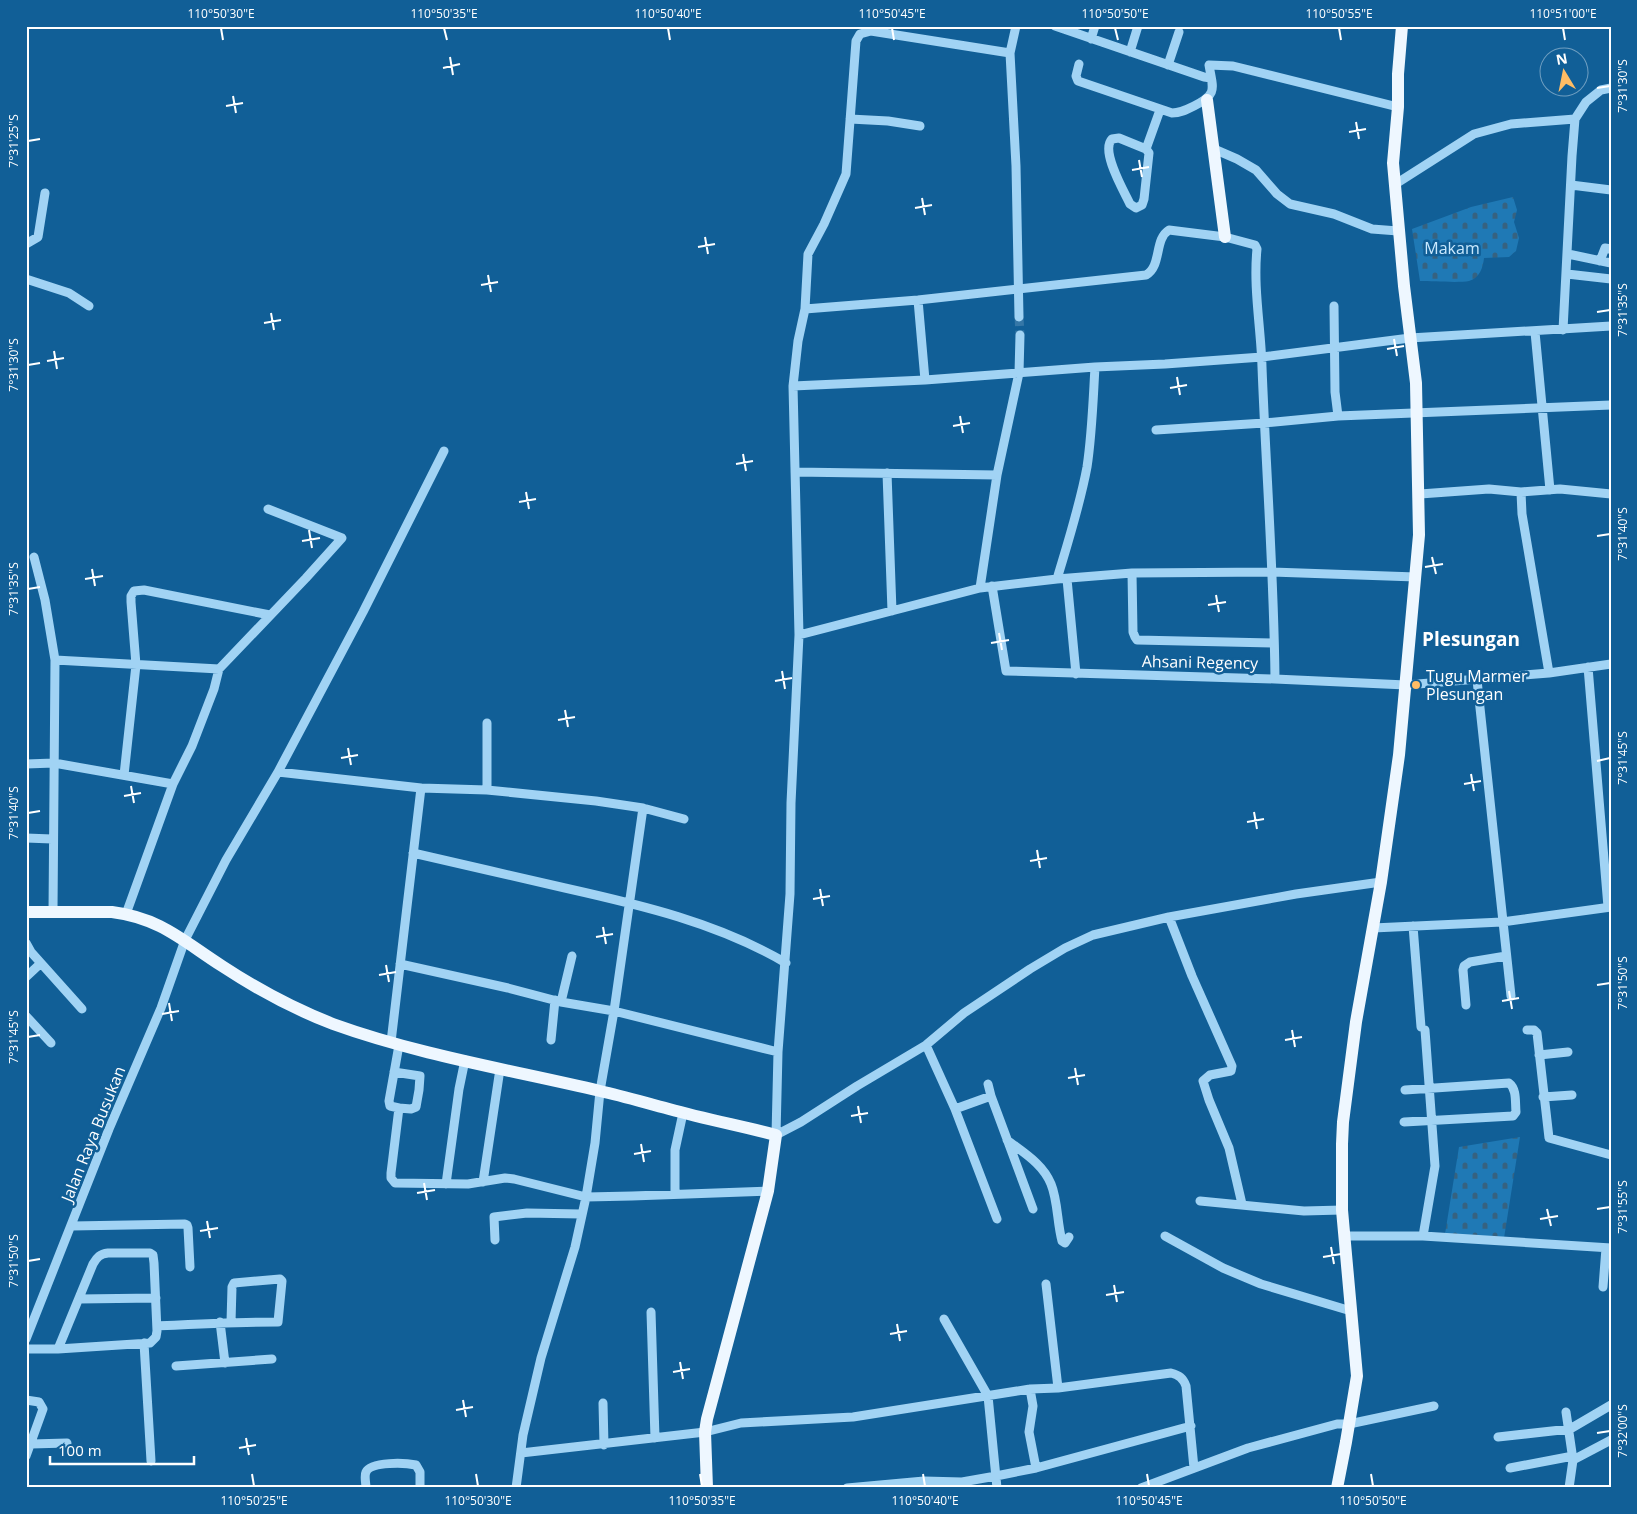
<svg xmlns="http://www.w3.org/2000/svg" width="1637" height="1514" font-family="'Open Sans',sans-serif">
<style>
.cemetery{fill:url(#cemetery-stones)}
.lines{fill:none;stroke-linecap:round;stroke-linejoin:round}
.minor-tunnel{stroke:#3577a7;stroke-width:9;stroke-dasharray:9 4.5;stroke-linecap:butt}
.minor{stroke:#a1d3f4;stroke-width:9}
.major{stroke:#eef7ff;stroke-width:12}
.ticks{fill:none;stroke:#fff;stroke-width:2}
.poi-dot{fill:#ffbc64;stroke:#115f97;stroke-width:2}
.labels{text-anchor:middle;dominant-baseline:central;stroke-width:5;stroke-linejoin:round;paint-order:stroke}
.park-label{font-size:16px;fill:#c9e9fe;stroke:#115f97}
.street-label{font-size:16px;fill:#fff;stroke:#115f97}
.poi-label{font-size:16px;fill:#fff;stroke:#115f97;text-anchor:start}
.quarter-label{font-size:19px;font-weight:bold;fill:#fff;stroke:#115f97}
.neatline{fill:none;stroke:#fff;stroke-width:2}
.ticks-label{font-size:12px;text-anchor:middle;fill:#fff}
</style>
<defs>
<pattern id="cemetery-stones" width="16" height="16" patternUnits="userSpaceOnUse" patternTransform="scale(1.25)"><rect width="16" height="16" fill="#1f79b5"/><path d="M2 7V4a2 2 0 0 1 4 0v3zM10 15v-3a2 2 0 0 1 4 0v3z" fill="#366280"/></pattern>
</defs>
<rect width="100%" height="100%" fill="#115f97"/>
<!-- cemetery -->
<path class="cemetery" d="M 1513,197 L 1517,210 L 1514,222 L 1519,238 L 1516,251 L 1509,257 L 1484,258 C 1483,267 1480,278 1469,281 C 1459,283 1432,281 1420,281 L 1412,229 L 1471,207 Z
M 1520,1137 L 1504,1238 L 1445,1234 L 1459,1147 Z"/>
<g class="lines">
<!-- minor-tunnel -->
<path class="minor-tunnel" d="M 1019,317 L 1020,335"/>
<!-- minor -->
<path class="minor" d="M 1016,26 L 1010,53 L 1016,166 L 1019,317
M 1055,26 L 1204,77 L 1211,78
M 1091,39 L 1095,26
M 1130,52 L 1138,26
M 1010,53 L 871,31 L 860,34 L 856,41 L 846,174 L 824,224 L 808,254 L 805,309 L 798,341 L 793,386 L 799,635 L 791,803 L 790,894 L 778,1052 L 776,1135 L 801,1122 L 857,1086 L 926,1045 L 964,1013 L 1030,969 L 1065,948 L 1093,935 L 1169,917 L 1296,894 L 1381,882
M 1079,64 L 1076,76 L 1078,81 L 1172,113 C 1180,113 1186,110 1194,106 C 1218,94 1213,89 1209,65 L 1233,66 L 1398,107
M 1168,65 L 1179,32
M 850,119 L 888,121 L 920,126
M 1146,149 L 1119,138 L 1112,139 C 1100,151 1124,191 1130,204 L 1136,208 L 1142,205 L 1144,199 L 1149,153 L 1146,149 L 1160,110
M 1214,149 L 1237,159 L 1256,170 L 1277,194 L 1290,204 L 1334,214 L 1372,229 L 1398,231
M 1394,185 L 1474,134 L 1511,124 L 1575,119
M 1571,185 L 1611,190
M 26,244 L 38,237 L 45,193
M 1568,254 L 1611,263
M 1600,261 L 1605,248 L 1611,249
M 1567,274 L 1611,279
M 26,279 L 69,293 L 89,306
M 918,300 L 925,380
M 1334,306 L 1335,392 L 1338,416
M 805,309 L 918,300 L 1146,275 C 1162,266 1154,239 1169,230 L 1225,237 L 1255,245 L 1257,249 C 1253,288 1261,328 1262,367 C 1266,471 1274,575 1275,679
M 1563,330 L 1572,156 L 1575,119 L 1586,102 L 1601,90 L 1611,88
M 1535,332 L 1550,490
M 793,386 L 925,380 L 1095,367 L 1165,364 L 1262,357 L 1410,338 L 1611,326
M 1156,430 L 1264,423 L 1338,416 L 1611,405
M 795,472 L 997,475
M 887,473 L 892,611
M 1420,494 L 1489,489 L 1521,492
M 34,557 L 45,600 L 55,660 L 53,912
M 1132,573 L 1133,632 L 1135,637 L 1137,640 L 1274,643
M 1057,579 C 1068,542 1080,505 1087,467 C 1092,434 1093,401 1095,367
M 1067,579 L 1076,674
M 992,586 L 1006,671 L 1275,679 L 1406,685 L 1549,673 L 1611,664
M 980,588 L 997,475 L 1019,373 L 1020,335
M 799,635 L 980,588 L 1057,579 L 1132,573 L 1272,572 L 1416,577
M 55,660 L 219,669
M 1588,667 L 1608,907
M 1549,673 L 1522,514 L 1521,492 L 1560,489 L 1611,494
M 1477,680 L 1511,996
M 26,764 L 54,763 L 173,784
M 278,772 L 363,612 L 444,451
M 124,775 L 136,665 L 131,602 L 131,596 L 134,591 L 144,590 L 270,615
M 487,790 L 487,723
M 26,838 L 52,839
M 413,853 C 464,865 514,876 565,888 C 641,905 718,923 786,963
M 126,914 L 173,784 L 192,746 L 214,689 L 219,669 L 306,578 L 342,538 L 268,509
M 1169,917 L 1192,976 L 1232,1066 L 1231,1071 L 1210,1075 L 1203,1081 L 1209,1100 L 1229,1148 L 1242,1204
M 1413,926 L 1421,1027
M 1373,928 L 1502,922 L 1611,907
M 26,943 L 31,952 L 82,1009
M 400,964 L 508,988 L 561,1002 L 614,1011 L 778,1052
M 26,977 L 41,963
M 561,1002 L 572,956
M 1466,1005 L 1463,970 L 1464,966 L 1470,962 L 1506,956
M 26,1016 L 51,1043
M 1527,1030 L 1534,1030 L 1537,1033 L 1549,1138 L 1611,1155
M 551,1040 L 555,1000
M 391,1042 L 421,788
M 399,1045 L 389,1101 L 390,1106 L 399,1108 L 391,1173 L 391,1178 L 395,1183 L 468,1184 L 505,1178 L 514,1179 L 586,1197 L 632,1196 L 768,1191
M 926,1045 L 955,1109 L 997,1219
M 1539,1055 L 1568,1052
M 394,1072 L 420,1076 L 419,1090 L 416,1107 L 411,1109 L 399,1108
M 988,1084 L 991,1096
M 1543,1097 L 1572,1095
M 955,1109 L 991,1096 L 1033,1209
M 1404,1122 L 1513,1116 L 1516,1112 C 1515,1102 1517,1089 1509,1083 L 1405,1090
M 1007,1140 C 1024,1153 1043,1164 1051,1184 C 1058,1201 1057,1223 1062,1241 L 1065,1243 L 1069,1237
M 483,1182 L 500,1069
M 446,1184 L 459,1089 L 465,1060
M 675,1193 L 675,1150 L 683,1113
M 1200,1201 L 1304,1211 L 1342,1210
M 72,1226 L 185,1224 L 187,1225 L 188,1228 L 190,1267
M 1165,1236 L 1223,1268 L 1261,1284 L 1351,1311
M 1344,1236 L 1423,1236 L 1611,1248
M 1423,1236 L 1435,1166 L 1425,1030
M 495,1240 L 494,1217 L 527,1213 L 581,1214
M 1046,1284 L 1058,1388
M 1603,1287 L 1606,1248
M 79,1299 L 156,1298
M 651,1312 L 655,1438
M 944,1319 L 988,1396 L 997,1488
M 220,1322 L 225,1363
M 157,1326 C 198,1324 238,1322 278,1322 L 282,1281 L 280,1279 L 234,1283 L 232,1287 L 231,1322
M 26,1339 L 109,1129 L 161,1008 L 185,940 L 226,860 L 278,772 L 421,788 L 487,790 L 596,801 L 643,808 L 684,819
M 144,1343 L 151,1461
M 26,1349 L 58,1349 L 150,1343 L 156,1337 L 157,1331 L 154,1263 L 153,1255 L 150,1253 L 108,1253 C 100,1254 97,1257 93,1264 L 58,1349
M 176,1366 L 272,1359
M 1030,1389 L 1033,1406 L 1029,1432 L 1036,1468
M 26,1400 L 39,1402 L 43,1409 L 26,1456
M 603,1403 L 604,1445
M 1566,1412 L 1573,1460 L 1569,1488
M 1498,1437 L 1570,1429 L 1611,1405
M 31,1444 L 67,1443
M 521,1453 L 705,1432 L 741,1423 L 853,1417 L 1030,1389 L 1058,1388 L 1171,1373 C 1179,1375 1183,1378 1186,1386 L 1194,1468
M 1573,1460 L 1611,1440
M 1510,1468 L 1573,1456
M 366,1488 C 366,1483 364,1476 366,1472 C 371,1461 406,1463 416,1465 L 420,1472 L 420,1488
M 516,1488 L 523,1435 L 541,1358 L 575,1247 L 586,1197 L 595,1143 L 600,1091 L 614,1011 L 643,808
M 847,1488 L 924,1481 L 962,1482 L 996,1476 L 1036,1468 L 1191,1426
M 1141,1488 L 1248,1448 L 1337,1424 L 1349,1424 L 1434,1406"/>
<!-- major -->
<path class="major" d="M 1207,100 L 1225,237
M 26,912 L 112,912 C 160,918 183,941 222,966 C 257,989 294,1009 333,1024 C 419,1055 511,1070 600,1091 C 623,1096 646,1103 669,1109 C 705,1119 741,1126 776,1135 L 768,1191 L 707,1419 L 705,1432 L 707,1488
M 1337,1488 L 1346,1442 L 1357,1376 L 1342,1210 L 1342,1144 L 1343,1122 L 1356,1022 L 1381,882 L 1399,755 L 1419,535 L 1416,383 L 1404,286 L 1393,163 L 1398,107 L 1398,74 L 1402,26"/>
</g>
<!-- ticks -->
<path class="ticks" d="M 221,28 L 223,40M 444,28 L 447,40M 668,28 L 670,40M 892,28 L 894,40M 1115,28 L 1118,40M 1339,28 L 1341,40M 1563,28 L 1565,40M 450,57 L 453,75M 443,68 L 460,64M 1597,88 L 1610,86M 233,96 L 236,113M 226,106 L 243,103M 1356,122 L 1359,139M 1349,132 L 1366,129M 28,141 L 40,139M 1139,160 L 1142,177M 1132,170 L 1149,167M 922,198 L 925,215M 915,208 L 932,205M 705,237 L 708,254M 698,247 L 715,244M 488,275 L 491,292M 481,285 L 498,282M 1597,312 L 1610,310M 271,313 L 274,330M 264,323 L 281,320M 1394,339 L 1397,356M 1387,349 L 1404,346M 54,351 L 57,369M 47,361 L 64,358M 28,365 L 40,363M 1177,377 L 1180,395M 1170,388 L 1187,385M 960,416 L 963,433M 953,426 L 970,423M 743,454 L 746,471M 736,464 L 753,461M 526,492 L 529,509M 519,502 L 536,499M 309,530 L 312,548M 1597,536 L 1610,534M 302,541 L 320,538M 1432,557 L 1436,574M 1425,567 L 1443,564M 92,569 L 95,586M 85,579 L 103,576M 28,589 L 40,587M 1216,595 L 1219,612M 1208,605 L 1226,602M 999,633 L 1002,650M 991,643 L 1009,640M 782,671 L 785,689M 775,681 L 792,678M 565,710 L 568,727M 558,720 L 575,717M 348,748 L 351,765M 341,758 L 358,755M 1597,761 L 1610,758M 1471,774 L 1474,791M 1464,784 L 1481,781M 131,786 L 134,803M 124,796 L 141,793M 1254,812 L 1257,829M 28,813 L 40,811M 1247,822 L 1264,819M 1037,850 L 1040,868M 1030,861 L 1047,858M 820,889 L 823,906M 813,899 L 830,896M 603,927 L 606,944M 596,937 L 613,934M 386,965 L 389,982M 379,975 L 396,972M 1597,985 L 1610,983M 1509,991 L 1512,1009M 1502,1001 L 1519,998M 169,1003 L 172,1021M 162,1014 L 179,1011M 1292,1030 L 1295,1047M 28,1037 L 40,1035M 1285,1040 L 1302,1037M 1075,1068 L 1078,1085M 1068,1078 L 1085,1075M 858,1106 L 861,1123M 851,1116 L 868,1113M 641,1144 L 644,1162M 634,1154 L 651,1151M 424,1183 L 427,1200M 417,1193 L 435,1190M 1547,1209 L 1551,1226M 1597,1209 L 1610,1207M 1540,1219 L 1558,1216M 207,1221 L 210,1238M 200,1231 L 218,1228M 1331,1247 L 1334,1264M 1323,1257 L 1341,1254M 28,1261 L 40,1259M 1114,1285 L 1117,1302M 1106,1295 L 1124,1292M 897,1324 L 900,1341M 890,1334 L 907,1331M 680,1362 L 683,1379M 673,1372 L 690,1369M 463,1400 L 466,1417M 456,1410 L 473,1407M 1597,1433 L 1610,1431M 246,1438 L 249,1455M 239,1448 L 256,1445M 252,1474 L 254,1486M 476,1474 L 478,1486M 700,1474 L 702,1486M 923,1474 L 925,1486M 1147,1474 L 1149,1486M 1371,1474 L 1373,1486"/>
<!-- markers -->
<circle class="poi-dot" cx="1416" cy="685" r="5"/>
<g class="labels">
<!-- park labels -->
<g class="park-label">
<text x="1452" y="248">Makam</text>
</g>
<!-- street labels -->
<g class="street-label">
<text transform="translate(1200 662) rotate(1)">Ahsani Regency</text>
<text transform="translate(93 1134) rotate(-68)">Jalan Raya Busukan</text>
</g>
<!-- poi labels -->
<g class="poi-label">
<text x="1426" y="676">Tugu Marmer<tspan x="1426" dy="18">Plesungan</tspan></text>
</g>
<!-- quarter labels -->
<g class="quarter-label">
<text x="1471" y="639">Plesungan</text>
</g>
</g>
<!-- border -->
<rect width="1637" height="1514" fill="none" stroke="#115f97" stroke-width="55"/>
<!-- north arrow -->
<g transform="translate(1564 72) rotate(350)"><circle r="24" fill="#115f97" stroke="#709fc1"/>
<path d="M0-4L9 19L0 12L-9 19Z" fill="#ffbc64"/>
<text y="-8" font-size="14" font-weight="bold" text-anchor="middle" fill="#ffffff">N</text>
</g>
<!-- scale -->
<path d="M50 1456v8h144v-8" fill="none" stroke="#ffffff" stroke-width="2.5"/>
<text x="58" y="1456" font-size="15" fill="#ffffff" stroke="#115f97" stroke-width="4" paint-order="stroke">100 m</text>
<rect x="28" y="28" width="1582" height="1458" class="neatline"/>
<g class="ticks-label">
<text x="221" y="18">110°50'30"E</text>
<text x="444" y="18">110°50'35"E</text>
<text x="668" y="18">110°50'40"E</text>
<text x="892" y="18">110°50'45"E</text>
<text x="1115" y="18">110°50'50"E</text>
<text x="1339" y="18">110°50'55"E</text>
<text x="1563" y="18">110°51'00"E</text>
<text transform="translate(1623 86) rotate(-90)" y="4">7°31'30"S</text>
<text transform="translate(14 141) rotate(-90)" y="4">7°31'25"S</text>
<text transform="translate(1623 310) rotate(-90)" y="4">7°31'35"S</text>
<text transform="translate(14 365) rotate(-90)" y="4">7°31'30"S</text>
<text transform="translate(1623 534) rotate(-90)" y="4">7°31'40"S</text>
<text transform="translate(14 589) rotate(-90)" y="4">7°31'35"S</text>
<text transform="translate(1623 758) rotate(-90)" y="4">7°31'45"S</text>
<text transform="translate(14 813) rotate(-90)" y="4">7°31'40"S</text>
<text transform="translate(1623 983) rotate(-90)" y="4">7°31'50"S</text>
<text transform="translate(14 1037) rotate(-90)" y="4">7°31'45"S</text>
<text transform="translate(1623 1207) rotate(-90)" y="4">7°31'55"S</text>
<text transform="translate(14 1261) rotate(-90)" y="4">7°31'50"S</text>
<text transform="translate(1623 1431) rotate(-90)" y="4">7°32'00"S</text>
<text x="254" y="1505">110°50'25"E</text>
<text x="478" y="1505">110°50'30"E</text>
<text x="702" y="1505">110°50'35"E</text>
<text x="925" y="1505">110°50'40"E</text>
<text x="1149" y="1505">110°50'45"E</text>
<text x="1373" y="1505">110°50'50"E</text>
</g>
</svg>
